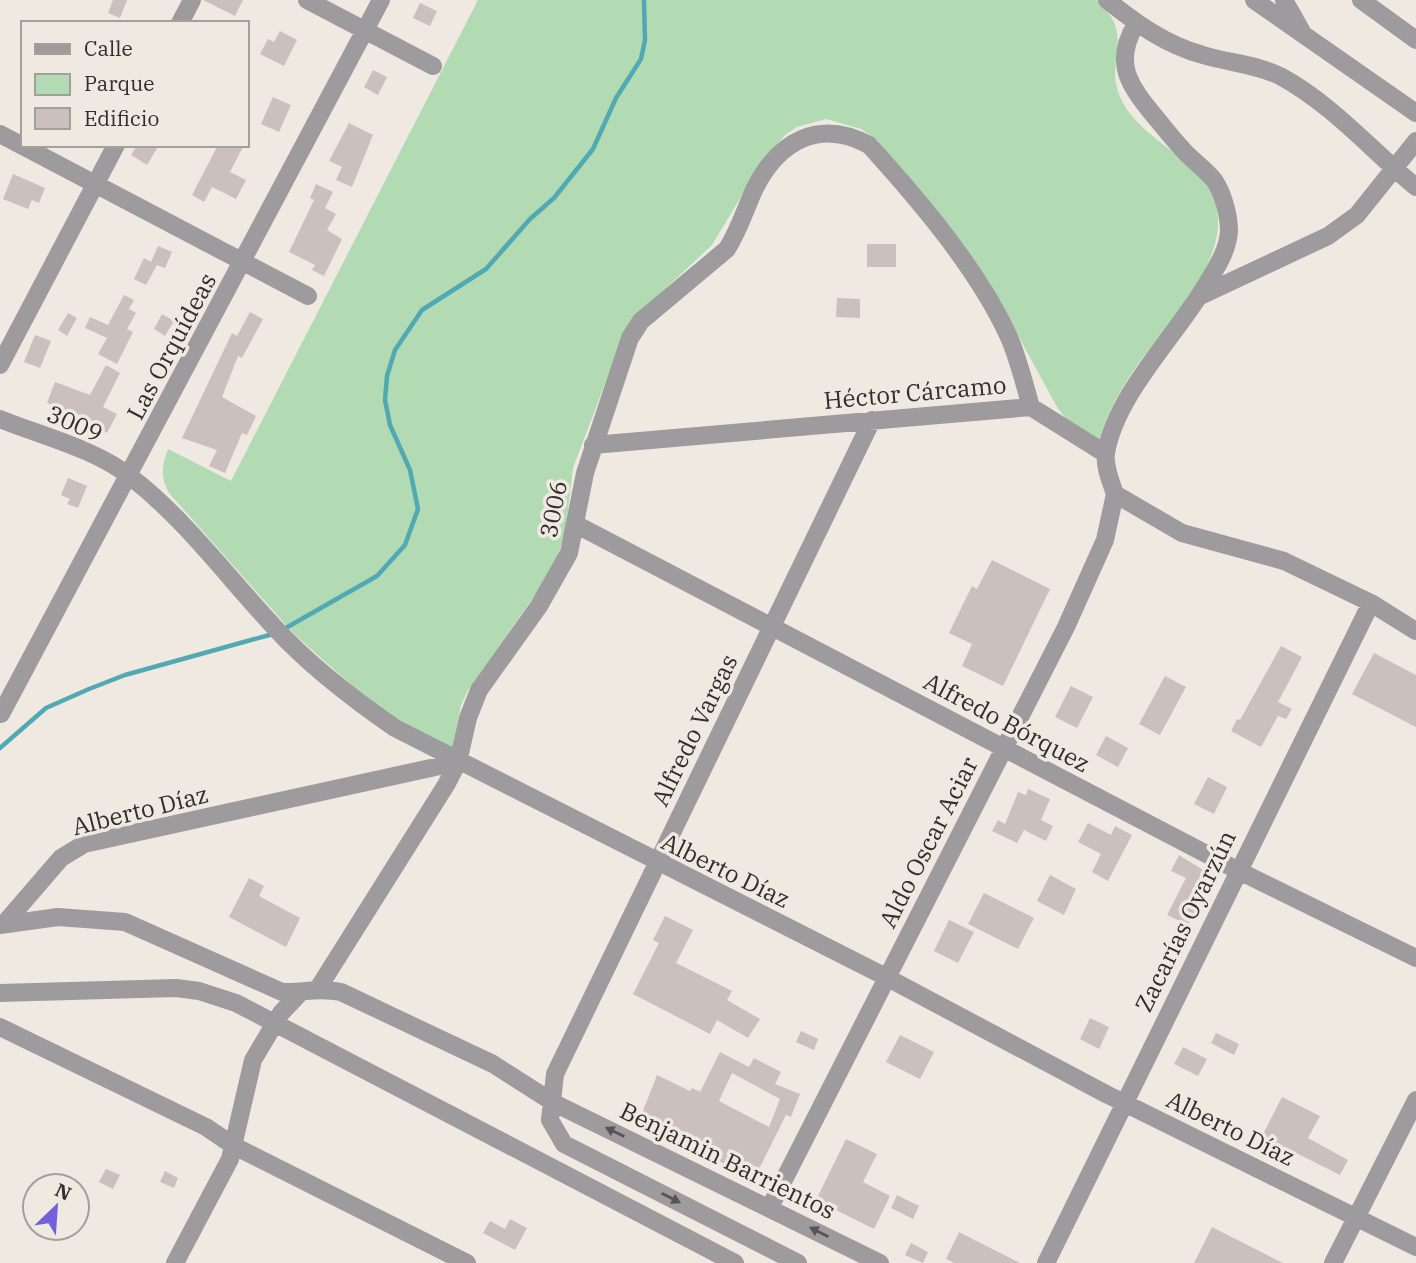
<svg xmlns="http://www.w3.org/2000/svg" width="1416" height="1263" font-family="'IBM Plex Serif',serif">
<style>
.green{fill:#b2dab3}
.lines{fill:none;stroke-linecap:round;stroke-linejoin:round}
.stream{stroke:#51a9b4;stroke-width:4.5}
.building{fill:#cac1bd;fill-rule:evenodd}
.minor{stroke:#9d9b9e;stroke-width:18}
.oneway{fill:#575554}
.labels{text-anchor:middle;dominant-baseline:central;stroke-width:7;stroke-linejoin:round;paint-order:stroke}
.street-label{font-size:24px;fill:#312f2c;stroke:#efe9e2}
</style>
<rect width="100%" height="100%" fill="#efe9e2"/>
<!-- green -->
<path class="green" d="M 478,0 L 1097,0 C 1139,39 1100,60 1123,103 C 1142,138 1188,154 1209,189 C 1245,249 1165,324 1134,370 C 1119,392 1106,415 1099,441 L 1066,419 L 1057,407 L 997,297 L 877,140 L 861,129 L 826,119 L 797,127 L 785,135 L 760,165 L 712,245 L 650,303 L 617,352 L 573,468 L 565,535 L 552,571 L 468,690 L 461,705 L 452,749 L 402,724 L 365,697 L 294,634 L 169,493 C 160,476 162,466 168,449 L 231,481 Z"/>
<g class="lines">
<!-- stream -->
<path class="stream" d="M 284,629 L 377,576 L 405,545 L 418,509 L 410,470 L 390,425 L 385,400 L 387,376 L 395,350 L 422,310 L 486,269 L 530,219 L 554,198 L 593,149 L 616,98 L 641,59 L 645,40 L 644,0
M 0,748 L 46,708 L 89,689 L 125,675 L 273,634"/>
</g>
<!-- building -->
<path class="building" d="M 113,0 L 127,0 L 120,18 L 108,13 Z
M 203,0 L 243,0 L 235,16 Z
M 420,3 L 437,11 L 430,26 L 413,18 Z
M 280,31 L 297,40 L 284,66 L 260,54 L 268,39 L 274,42 Z
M 373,70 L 387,77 L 378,95 L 364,87 Z
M 273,97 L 291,105 L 279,132 L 261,124 Z
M 349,123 L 373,135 L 352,187 L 336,180 L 342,167 L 329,161 Z
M 137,145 L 159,145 L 147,165 L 131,155 Z
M 218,145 L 244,145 L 230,172 L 246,180 L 236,199 L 212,187 L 204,202 L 192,195 Z
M 13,174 L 45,188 L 39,203 L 32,200 L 28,209 L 3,199 Z
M 316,184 L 333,192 L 325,208 L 336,214 L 327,230 L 342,239 L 324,276 L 312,270 L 315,265 L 289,252 L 314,200 L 310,198 Z
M 867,244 L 896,244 L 896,267 L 867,267 Z
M 158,246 L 172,252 L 165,268 L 157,265 L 146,285 L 134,279 L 144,258 L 151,262 Z
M 124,295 L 134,300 L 129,309 L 136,313 L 127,329 L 133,332 L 117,364 L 98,354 L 107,338 L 85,328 L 90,317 L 108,325 Z
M 837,298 L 860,299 L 860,318 L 836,317 Z
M 250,312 L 263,319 L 242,358 L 238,356 L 222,397 L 256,416 L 247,435 L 242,433 L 225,473 L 209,466 L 217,450 L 182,438 L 232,333 L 237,336 Z
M 68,313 L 77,318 L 67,336 L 58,330 Z
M 162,314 L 174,321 L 165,336 L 154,329 Z
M 35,335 L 51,341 L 40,368 L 24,362 Z
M 106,365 L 120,373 L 103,407 L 117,414 L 107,433 L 79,418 L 80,416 L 47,403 L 55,382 L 90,395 Z
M 68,478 L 87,486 L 78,508 L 67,504 L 70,499 L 61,495 Z
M 992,560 L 1050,589 L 1003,686 L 962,666 L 972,644 L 949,633 L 972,586 L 977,589 Z
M 1281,646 L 1302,657 L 1278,702 L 1292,709 L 1286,719 L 1278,716 L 1261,747 L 1231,731 L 1237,719 L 1240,720 Z
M 1374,653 L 1416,675 L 1416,727 L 1352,694 Z
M 1165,676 L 1186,687 L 1160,735 L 1139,724 Z
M 1071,686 L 1093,697 L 1077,728 L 1055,717 Z
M 1106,736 L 1128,748 L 1118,767 L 1096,755 Z
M 1208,777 L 1227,787 L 1214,814 L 1194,804 Z
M 1028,789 L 1050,799 L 1041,820 L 1053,826 L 1046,841 L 1024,830 L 1017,843 L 992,831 L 998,820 L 1005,824 L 1018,792 L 1026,795 Z
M 1088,823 L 1111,835 L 1115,826 L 1132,835 L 1108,881 L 1092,872 L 1101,854 L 1078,842 Z
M 1179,855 L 1213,876 L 1188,925 L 1167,915 L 1186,878 L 1171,871 Z
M 1050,875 L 1076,889 L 1064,915 L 1037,901 Z
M 249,878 L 264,886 L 259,896 L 300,918 L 286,947 L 229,917 Z
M 984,893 L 1034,918 L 1018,949 L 968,924 Z
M 665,916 L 693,930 L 676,963 L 732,991 L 727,1000 L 760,1019 L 748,1038 L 717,1020 L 710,1034 L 633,994 L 659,943 L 653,940 Z
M 949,920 L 974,932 L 958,963 L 934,951 Z
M 1090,1018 L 1109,1027 L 1099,1049 L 1080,1039 Z
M 801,1031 L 818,1039 L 814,1050 L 796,1042 Z
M 1216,1033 L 1239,1044 L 1234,1055 L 1211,1043 Z
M 900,1035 L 934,1052 L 920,1079 L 886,1062 Z
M 1183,1047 L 1207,1059 L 1198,1076 L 1174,1064 Z
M 720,1052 L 749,1067 L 754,1058 L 781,1072 L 775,1084 L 800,1094 L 791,1117 L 786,1115 L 754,1179 L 639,1121 L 657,1075 L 690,1091 L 692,1088 L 700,1092 ZM 732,1073 L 780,1099 L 769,1127 L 719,1101 Z
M 1282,1097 L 1320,1116 L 1308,1138 L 1348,1160 L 1340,1175 L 1262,1136 Z
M 846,1139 L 877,1154 L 863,1182 L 890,1196 L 874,1229 L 816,1200 Z
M 106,1169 L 120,1175 L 113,1189 L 99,1182 Z
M 165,1171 L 178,1178 L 174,1188 L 160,1182 Z
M 897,1195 L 919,1206 L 913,1219 L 891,1208 Z
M 510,1219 L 527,1228 L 515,1250 L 483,1233 L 490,1221 L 505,1229 Z
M 1212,1227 L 1283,1263 L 1194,1263 Z
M 959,1232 L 1020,1263 L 954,1263 L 946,1259 Z
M 911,1243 L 928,1252 L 923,1263 L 905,1255 Z"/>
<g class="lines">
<!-- minor -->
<path class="minor" d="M 307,0 L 433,66
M 1107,0 C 1137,24 1166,45 1203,55 C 1229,63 1255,64 1280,76 C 1332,104 1371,150 1416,187
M 1254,0 L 1416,113
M 1284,0 L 1301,30
M 1361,0 L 1416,40
M 180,23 L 192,0
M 1136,24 C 1112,64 1130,86 1156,118 C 1166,130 1176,143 1187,154 C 1196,163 1207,171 1214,180 C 1223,193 1229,215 1229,231 C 1228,249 1218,265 1209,280 C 1179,333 1116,393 1106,453 C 1104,466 1111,482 1115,494 L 1182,533 L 1284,561 L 1371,603 L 1416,631
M 0,134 L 308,296
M 1200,296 L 1328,236 L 1357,215 L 1416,141
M 0,365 L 116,145
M 0,419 C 42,436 96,449 132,478 C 186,520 229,579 276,629 C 311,667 353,699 395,728 L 886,977 L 1106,1094 L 1416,1247
M 593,445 L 1031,407 L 1106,454
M 577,525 L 1237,870 L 1416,958
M 1,714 L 381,0
M 4,924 L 61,858 L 84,844 L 458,762
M 0,925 L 58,917 L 125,922 L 282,992 C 305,993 317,987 341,992 L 493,1064 L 554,1103 L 880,1263
M 319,987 L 446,785 L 458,762 L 468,718 L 479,690 L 539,606 L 569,553 L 585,473 L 630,338 L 641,321 L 727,249 C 739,230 745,210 754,190 C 778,141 819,118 869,145 C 918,199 977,268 1008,335 C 1018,357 1024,383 1031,407
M 0,993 L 176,988 L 199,991 L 236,1003 L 735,1263
M 0,1027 L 206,1127 L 234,1146 L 467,1263
M 770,1207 L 1066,627 L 1105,540 L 1115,494
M 175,1263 L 230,1159 L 253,1060 L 281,1013 L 300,993
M 798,1263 L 564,1144 L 550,1120 L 555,1074 L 872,420
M 1046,1263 L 1371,603
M 1333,1263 L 1416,1100"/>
</g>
<!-- one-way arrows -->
<defs><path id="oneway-solid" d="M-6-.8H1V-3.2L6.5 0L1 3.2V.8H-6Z" transform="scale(1.75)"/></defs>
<g class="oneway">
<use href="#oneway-solid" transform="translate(615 1132) rotate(-154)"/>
<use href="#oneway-solid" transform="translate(671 1198) rotate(27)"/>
<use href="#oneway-solid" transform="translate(819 1232) rotate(-153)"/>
</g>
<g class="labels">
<!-- street labels -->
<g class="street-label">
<text transform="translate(171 346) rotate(-62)">Las Orquídeas</text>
<text transform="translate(915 392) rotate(-5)">Héctor Cárcamo</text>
<text transform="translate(75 423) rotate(23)">3009</text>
<text transform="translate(553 509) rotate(-79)">3006</text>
<text transform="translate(1007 722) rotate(28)">Alfredo Bórquez</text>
<text transform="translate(694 730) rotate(-64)">Alfredo Vargas</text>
<text transform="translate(140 810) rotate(-14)">Alberto Díaz</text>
<text transform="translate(928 842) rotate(-63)">Aldo Oscar Aciar</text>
<text transform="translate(726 870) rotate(26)">Alberto Díaz</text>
<text transform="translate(1185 921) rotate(-64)">Zacarías Oyarzún</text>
<text transform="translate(1231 1128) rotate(26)">Alberto Díaz</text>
<text transform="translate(728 1160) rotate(26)">Benjamin Barrientos</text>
</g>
</g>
<!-- legend -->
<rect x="21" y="21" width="228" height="126" fill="#efe9e2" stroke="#a39f99" stroke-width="2"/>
<rect x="35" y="44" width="35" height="10" fill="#9d9b9e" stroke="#a39f99" stroke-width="2"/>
<text x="84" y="56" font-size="21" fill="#312f2c">Calle</text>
<rect x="35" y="74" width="35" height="21" fill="#b2dab3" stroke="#a39f99" stroke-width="2"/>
<text x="84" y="91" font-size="21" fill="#312f2c">Parque</text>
<rect x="35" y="108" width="35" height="21" fill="#cac1bd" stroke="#a39f99" stroke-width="2"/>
<text x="84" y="126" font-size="21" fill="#312f2c">Edificio</text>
<!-- north arrow -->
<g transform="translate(56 1207) rotate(25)"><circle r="33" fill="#efe9e2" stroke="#a39f99" stroke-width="2"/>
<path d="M0-5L12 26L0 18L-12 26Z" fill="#7261db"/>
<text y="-10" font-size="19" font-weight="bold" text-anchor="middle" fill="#312f2c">N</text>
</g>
</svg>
